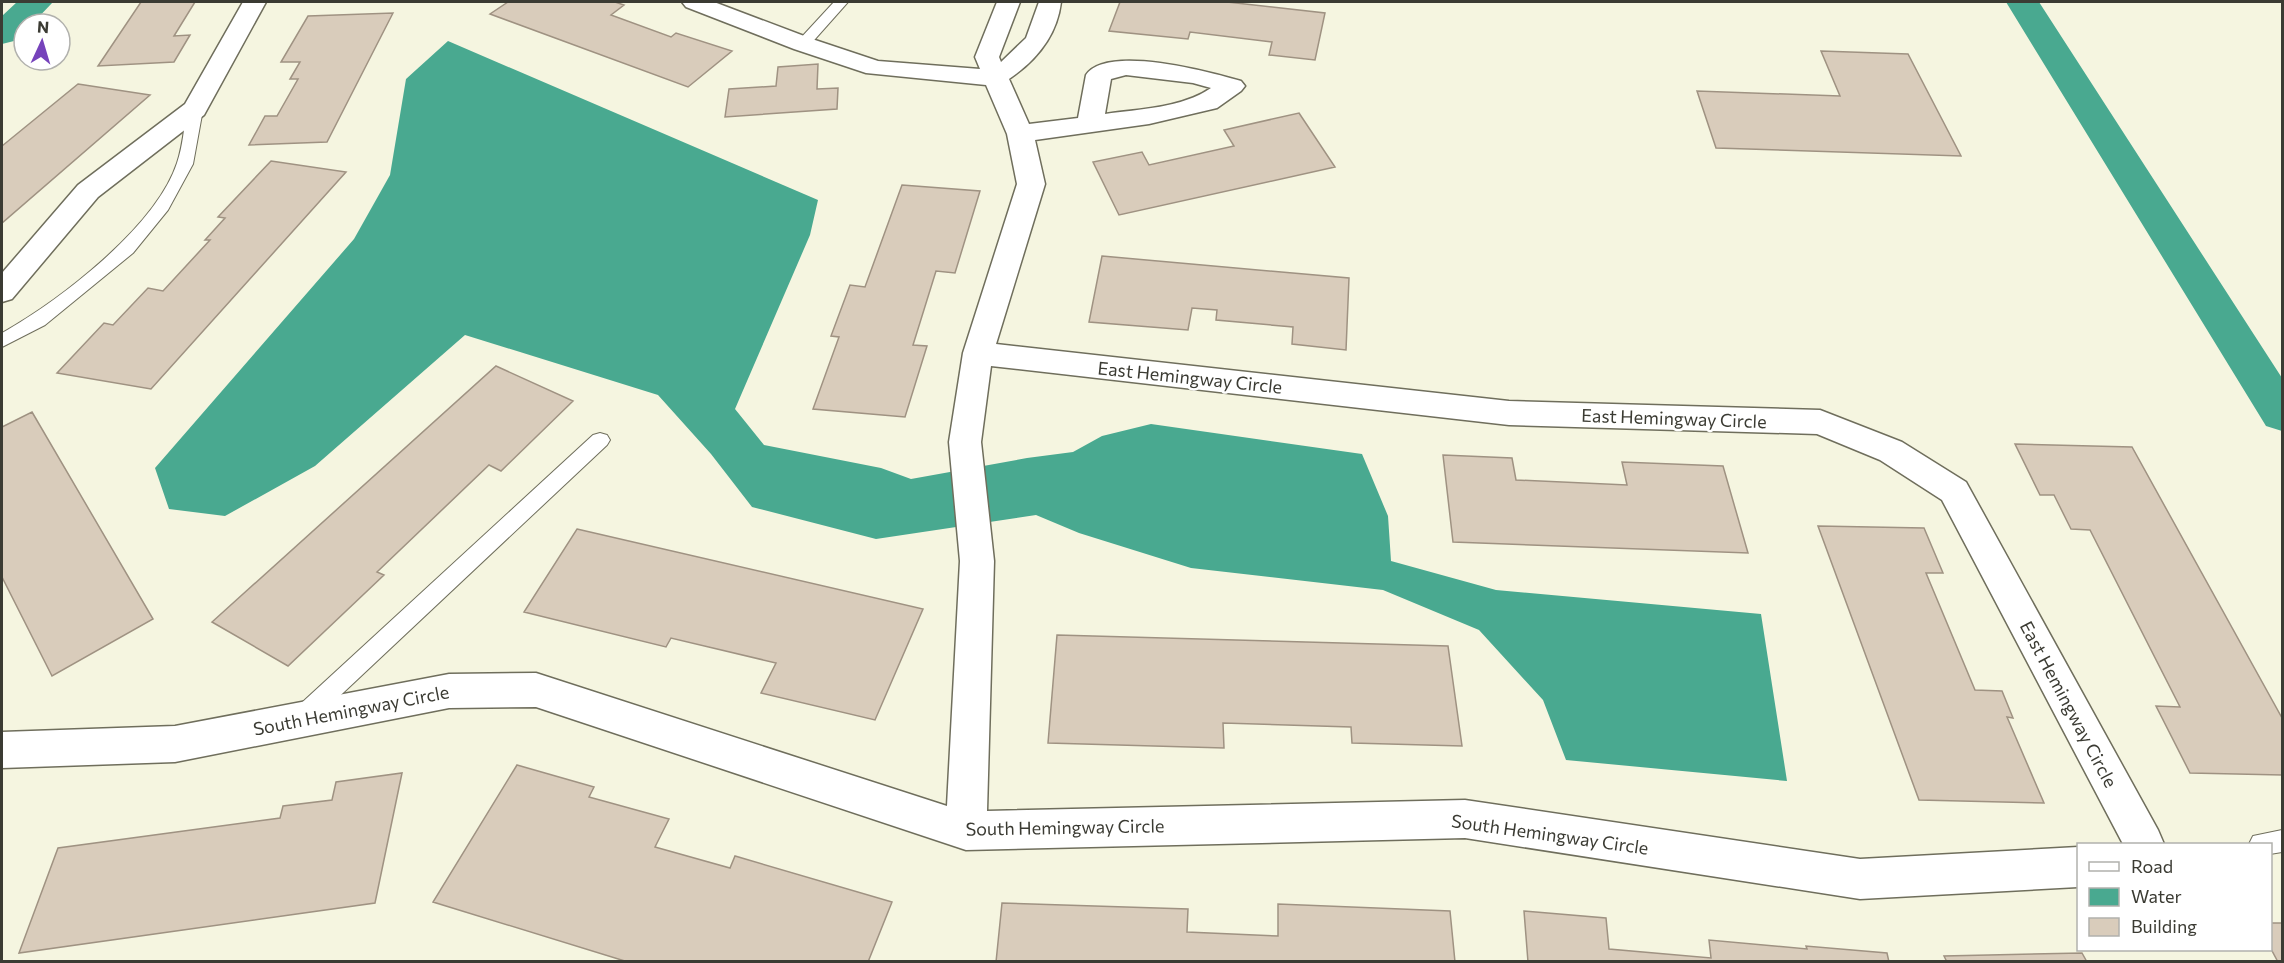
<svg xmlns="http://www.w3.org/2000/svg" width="2284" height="963" font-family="Commissioner,sans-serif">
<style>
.water{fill:#49a990}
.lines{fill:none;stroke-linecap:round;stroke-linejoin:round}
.canal{fill:#49a990;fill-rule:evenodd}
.building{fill:#d9ccbb;stroke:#9f9282;stroke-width:1.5}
.service-casing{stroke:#6f6e5c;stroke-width:2}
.minor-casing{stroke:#6f6e5c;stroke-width:3}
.service{fill:#fff;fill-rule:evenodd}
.minor{fill:#fff;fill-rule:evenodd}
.labels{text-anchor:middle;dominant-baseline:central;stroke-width:5;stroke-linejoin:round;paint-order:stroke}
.street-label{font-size:18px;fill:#3b3b33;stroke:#fff}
</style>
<rect width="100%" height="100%" fill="#f5f5e0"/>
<!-- water -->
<path class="water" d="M 448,41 L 818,200 L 810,235 L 735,409 L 764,445 L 881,468 L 911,479 L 1027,458 L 1073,452 L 1102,436 L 1151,424 L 1362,454 L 1388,516 L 1391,561 L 1496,590 L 1761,614 L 1787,781 L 1566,760 L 1543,700 L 1479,630 L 1383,590 L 1191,568 L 1079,533 L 1036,515 L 876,539 L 752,507 L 711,454 L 658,395 L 465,335 L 315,466 L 225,516 L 169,509 L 155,468 L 354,239 L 390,175 L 406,79 Z"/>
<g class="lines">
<!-- canal -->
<path class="canal" d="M 17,2 L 53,2 L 32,24 L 24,24 L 24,32 L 14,41 L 2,44 L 2,16 Z
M 2006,2 L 2039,2 L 2282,378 L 2282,431 L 2266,426 Z"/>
</g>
<!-- building -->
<path class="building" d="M 141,2 L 195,2 L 174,36 L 190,35 L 174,62 L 98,66 Z
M 508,2 L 615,2 L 624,5 L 611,15 L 671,37 L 676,33 L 732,51 L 688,87 L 490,14 Z
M 1120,2 L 1227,2 L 1325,13 L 1315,60 L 1269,55 L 1272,42 L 1190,32 L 1188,39 L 1109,31 Z
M 393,13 L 327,142 L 249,145 L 265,116 L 277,116 L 298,79 L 290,79 L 300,62 L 281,62 L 308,16 Z
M 1821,51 L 1908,54 L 1961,156 L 1716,148 L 1697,91 L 1840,96 Z
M 818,64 L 817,89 L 838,88 L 837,109 L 725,117 L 729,89 L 776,86 L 778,67 Z
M 78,84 L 150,95 L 2,223 L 2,146 Z
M 1299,113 L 1335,167 L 1119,215 L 1093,162 L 1142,152 L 1149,165 L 1234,146 L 1224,130 Z
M 271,161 L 346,172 L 151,389 L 57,373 L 104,323 L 113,325 L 148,288 L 163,291 L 210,240 L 205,240 L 225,218 L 218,217 Z
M 902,185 L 980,191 L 955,273 L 936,271 L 913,345 L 927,346 L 905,417 L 813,409 L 839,337 L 831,336 L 850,285 L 865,287 Z
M 1102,256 L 1349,278 L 1346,350 L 1292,344 L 1293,327 L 1216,320 L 1217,310 L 1192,308 L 1188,330 L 1089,322 Z
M 496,366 L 573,401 L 501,471 L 489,465 L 377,572 L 384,575 L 288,666 L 212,622 Z
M 32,412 L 153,619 L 52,676 L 2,577 L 2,427 Z
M 2015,444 L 2132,447 L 2282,718 L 2282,775 L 2190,773 L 2156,706 L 2180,707 L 2090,530 L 2071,529 L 2054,495 L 2040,495 Z
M 1443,455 L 1512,458 L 1516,480 L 1627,485 L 1622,462 L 1723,466 L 1748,553 L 1453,542 Z
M 1818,526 L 1924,528 L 1943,573 L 1926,573 L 1975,690 L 2002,691 L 2013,718 L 2007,717 L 2044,803 L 1919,800 Z
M 577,529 L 923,609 L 875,720 L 761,693 L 776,663 L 671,638 L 666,647 L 524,612 Z
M 1057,635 L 1448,646 L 1462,746 L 1352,743 L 1351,727 L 1223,723 L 1224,748 L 1048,743 Z
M 517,765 L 594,787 L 589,797 L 669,819 L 655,847 L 730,868 L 735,856 L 892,902 L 868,962 L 628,962 L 433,902 Z
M 402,773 L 375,903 L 19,953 L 58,848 L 280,818 L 283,806 L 332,800 L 336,782 Z
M 1002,903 L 1188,909 L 1187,932 L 1278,936 L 1278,904 L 1450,911 L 1455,962 L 996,962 Z
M 1524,911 L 1606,918 L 1609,949 L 1711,958 L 1709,940 L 1807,949 L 1806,946 L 1887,953 L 1889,962 L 1528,962 Z
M 2270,923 L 2282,923 L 2282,962 L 2278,962 L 2270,947 Z
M 2082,953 L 2087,962 L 1947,962 L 1944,956 Z"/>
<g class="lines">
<defs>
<path id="service" d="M 834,2 L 848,2 L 808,47 L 798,47 L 796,44 L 798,41 Z
M 195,104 L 203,109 L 193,164 L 168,210 L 133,253 L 45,325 L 2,347 L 2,333 C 59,301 156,227 177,163 C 183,146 184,127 187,109 Z
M 600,433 L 607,435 L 610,440 L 607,445 L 311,723 L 303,726 L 295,723 L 292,716 L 295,709 L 593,435 Z
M 2282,830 L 2282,852 L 2270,854 L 2270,844 L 2249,844 L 2253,836 Z"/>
<path id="minor" d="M 243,2 L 266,2 L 204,115 L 98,197 L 12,299 L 2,302 L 2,273 L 78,185 L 185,104 Z
M 682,2 L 714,2 L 812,39 L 878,61 L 980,69 L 975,57 L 997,2 L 1020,2 L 999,57 L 1001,62 L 1026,38 L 1039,2 L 1061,2 C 1057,35 1037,60 1009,79 L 1029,124 L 1078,118 L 1086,75 C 1107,44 1210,72 1241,81 L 1245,86 L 1241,91 L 1217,108 L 1149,124 L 1035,140 L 1045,184 L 996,344 L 1509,401 L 1820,410 L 1902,442 L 1966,482 L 2158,830 L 2164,844 L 2123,844 L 1942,500 L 1880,460 L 1817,434 L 1509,425 L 991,366 L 981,442 L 994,561 L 987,811 L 1465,800 L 1860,859 L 2078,847 L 2078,887 L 1860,899 L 1465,838 L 966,850 L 536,707 L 449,708 L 175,762 L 2,768 L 2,732 L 175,726 L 449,674 L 536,673 L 947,806 L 960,561 L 949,442 L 963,353 L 1017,184 L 1007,134 L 986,85 L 866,73 L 794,49 L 686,7 ZM 1126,75 L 1193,83 L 1211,88 C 1182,108 1139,109 1105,114 L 1111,79 Z"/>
</defs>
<!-- service casing -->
<use href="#service" class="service-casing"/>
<!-- minor casing -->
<use href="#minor" class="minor-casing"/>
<!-- service -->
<use href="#service" class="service"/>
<!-- minor -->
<use href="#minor" class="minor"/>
</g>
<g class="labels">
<!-- street labels -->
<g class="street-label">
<text transform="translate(1190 377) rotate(6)">East Hemingway Circle</text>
<text transform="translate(1674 418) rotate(2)">East Hemingway Circle</text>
<text transform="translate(2069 704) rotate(62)">East Hemingway Circle</text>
<text transform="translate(351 710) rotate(-11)">South Hemingway Circle</text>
<text transform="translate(1065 827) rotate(-1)">South Hemingway Circle</text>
<text transform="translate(1550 834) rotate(8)">South Hemingway Circle</text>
</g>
</g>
<!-- border -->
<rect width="2284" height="963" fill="none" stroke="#3b3b33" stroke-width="6"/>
<!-- legend -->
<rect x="2077" y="843" width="195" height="108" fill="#ffffff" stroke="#b1b1ad" stroke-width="1.5"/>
<rect x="2089" y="862" width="30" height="9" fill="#ffffff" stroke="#b1b1ad" stroke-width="1.5"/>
<text x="2131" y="873" font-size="18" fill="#3b3b33">Road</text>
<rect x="2089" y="888" width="30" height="18" fill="#49a990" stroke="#b1b1ad" stroke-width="1.5"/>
<text x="2131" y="903" font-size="18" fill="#3b3b33">Water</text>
<rect x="2089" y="918" width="30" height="18" fill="#d9ccbb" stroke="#b1b1ad" stroke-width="1.5"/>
<text x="2131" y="933" font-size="18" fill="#3b3b33">Building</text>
<!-- north arrow -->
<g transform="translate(42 42) rotate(4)"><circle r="28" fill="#ffffff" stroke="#b1b1ad" stroke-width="1.5"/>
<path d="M0-4.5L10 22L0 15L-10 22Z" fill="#7643bb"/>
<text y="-9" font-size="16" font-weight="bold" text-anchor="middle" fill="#3b3b33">N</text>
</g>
</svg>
